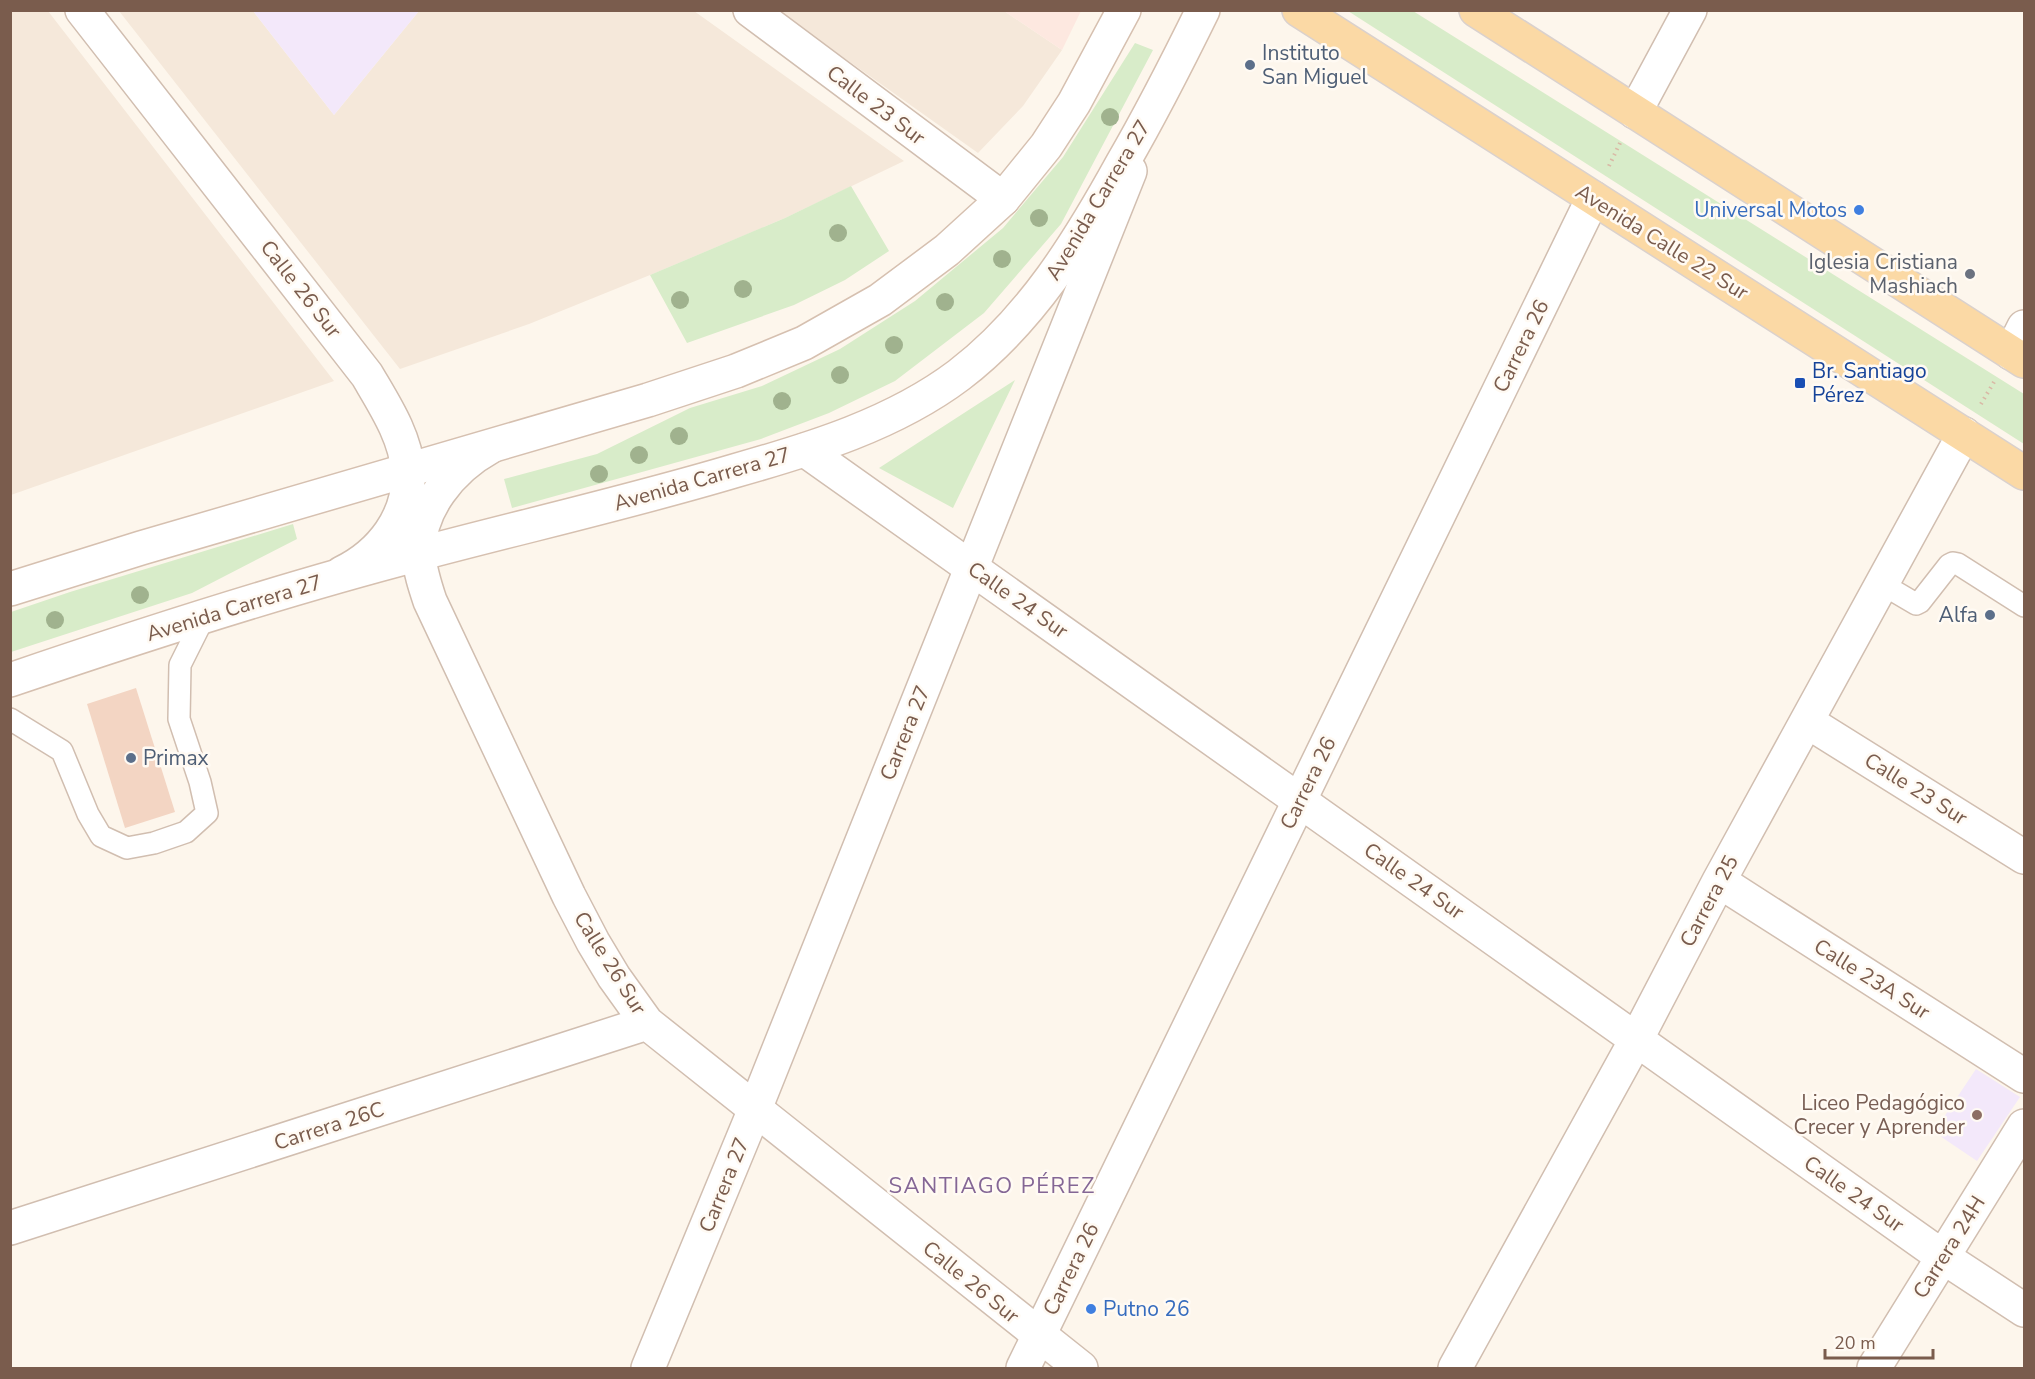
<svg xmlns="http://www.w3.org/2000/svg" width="2035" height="1379" font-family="'Nunito Sans',sans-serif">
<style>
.residential{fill:#f5e8da}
.commercial{fill:#fde8e0}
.education{fill:#f3e8fa}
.green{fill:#d8ecc9}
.building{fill:#f3d5c3}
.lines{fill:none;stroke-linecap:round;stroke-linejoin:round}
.service-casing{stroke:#d1beb0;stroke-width:24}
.minor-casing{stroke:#d1beb0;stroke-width:36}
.tertiary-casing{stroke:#d1beb0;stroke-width:36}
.secondary-casing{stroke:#d6c0b0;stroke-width:36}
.primary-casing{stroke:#dad1cd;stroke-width:36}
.path{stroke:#d9b8a5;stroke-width:4;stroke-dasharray:1.5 4.5;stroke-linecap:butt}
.service{stroke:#fff;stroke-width:21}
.minor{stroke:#fff;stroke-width:33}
.tertiary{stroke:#fff;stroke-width:33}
.secondary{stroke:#fff;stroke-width:33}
.primary{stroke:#fbd9a5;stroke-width:33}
.tree{fill:#a0b28e}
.service-dot{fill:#5c6f8a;stroke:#fffaf3;stroke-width:2}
.shop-dot{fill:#3f7fe0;stroke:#fffaf3;stroke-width:2}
.worship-dot{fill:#6b7280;stroke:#fffaf3;stroke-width:2}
.transit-dot{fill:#1a4fb4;stroke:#fffaf3;stroke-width:2}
.education-dot{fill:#8d6e63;stroke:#fffaf3;stroke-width:2}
.labels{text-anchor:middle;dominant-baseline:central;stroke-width:5;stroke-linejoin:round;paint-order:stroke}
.service-label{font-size:21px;fill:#4e5e75;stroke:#fffaf3;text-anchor:start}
.street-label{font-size:21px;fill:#7a5c4d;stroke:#fffaf3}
.shop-label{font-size:21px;fill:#366cbe;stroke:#fffaf3;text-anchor:end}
.worship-label{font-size:21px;fill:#5b616d;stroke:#fffaf3;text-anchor:end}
.transit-label{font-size:21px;fill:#164399;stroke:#fffaf3;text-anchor:start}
.education-label{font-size:21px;fill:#785e54;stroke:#fffaf3;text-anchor:end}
.neighbourhood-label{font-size:22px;letter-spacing:1.5px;fill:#846695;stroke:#fffaf3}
</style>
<rect width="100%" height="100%" fill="#fdf6ec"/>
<!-- residential -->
<path class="residential" d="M 783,10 L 1004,11 L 1062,50 L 1023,106 L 978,153 L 781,13 Z
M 10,11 L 48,11 L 334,381 L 11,495 Z
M 119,11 L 253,11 L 334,115 L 419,11 L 694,11 L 904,161 L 785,218 L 655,273 L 529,324 L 400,369 Z"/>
<!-- commercial -->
<path class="commercial" d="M 1004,11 L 1081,11 L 1062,50 Z"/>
<!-- education -->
<path class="education" d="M 253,11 L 419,11 L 334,115 Z
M 1976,1069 L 2020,1097 L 1977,1161 L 1934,1132 Z"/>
<!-- green -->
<path class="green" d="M 1348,11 L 1413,11 L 2024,394 L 2024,444 Z
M 1135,43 L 1153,50 L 1061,224 L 984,313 L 895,381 L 829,413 L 761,439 L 512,508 L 504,479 L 597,454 L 690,408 L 762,386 L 840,349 L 915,301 L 1003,228 L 1063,157 Z
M 851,186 L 889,251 L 845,280 L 794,305 L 687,343 L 650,275 L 785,218 Z
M 1015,380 L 953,508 L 879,468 Z
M 293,524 L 297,539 L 192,593 L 11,652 L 11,612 L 70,592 Z"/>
<!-- building -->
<path class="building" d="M 136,688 L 175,812 L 125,828 L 87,704 Z"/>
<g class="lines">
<defs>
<path id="service" d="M 1882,584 L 1916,604 L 1920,602 L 1949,565 L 1953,563 L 1958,564 L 2024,606
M 10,719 L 62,751 L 88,814 L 101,836 L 127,848 L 154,843 L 186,832 L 207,813 L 200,782 L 179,719 L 180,665 L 204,617"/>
<path id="minor" d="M 82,10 L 367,375 C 384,404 406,437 408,472 C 410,517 381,554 342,573
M 750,10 L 1003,199
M 1635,112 L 1690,10
M 2011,353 L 2024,327
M 490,447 C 452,468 417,509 419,556 C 420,571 425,586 430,601 L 569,896 L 593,942 L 614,977 L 647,1023 L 1081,1368
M 805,450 L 1943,1257 L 2024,1310
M 1808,722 L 2024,857
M 1719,881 L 2024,1076
M 10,1228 L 647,1023
M 1455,1368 L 1636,1040 L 1719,881 L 1964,434
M 1874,1368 L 2024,1126"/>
<path id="tertiary" d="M 648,1368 L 755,1109 L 1130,171
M 1023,1368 L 1593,198"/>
<path id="secondary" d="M 10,589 L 141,548 L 648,400 L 736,371 L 804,343 L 880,300 L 947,250 L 1003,199 L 1046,146 L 1074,103 L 1124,10
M 10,680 C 145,634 281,590 419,554 C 524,526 630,502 734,471 C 812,449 894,424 959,375 C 1031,320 1079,242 1122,164 C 1151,114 1177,63 1203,10"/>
<path id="primary" d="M 1299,10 L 2024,473
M 1476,10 L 2024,361"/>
</defs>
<!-- service casing -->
<use href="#service" class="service-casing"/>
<!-- minor casing -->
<use href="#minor" class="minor-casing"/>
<!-- tertiary casing -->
<use href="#tertiary" class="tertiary-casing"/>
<!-- secondary casing -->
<use href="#secondary" class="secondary-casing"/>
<!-- primary casing -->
<use href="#primary" class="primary-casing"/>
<!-- path -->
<path class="path" d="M 1609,166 L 1620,143
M 1981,404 L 1994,382"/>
<!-- service -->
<use href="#service" class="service"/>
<!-- minor -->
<use href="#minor" class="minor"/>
<!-- tertiary -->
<use href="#tertiary" class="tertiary"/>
<!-- secondary -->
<use href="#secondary" class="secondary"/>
<!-- primary -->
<use href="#primary" class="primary"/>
</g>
<!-- trees -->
<g class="tree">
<circle cx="1110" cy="117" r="9"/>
<circle cx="1039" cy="218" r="9"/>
<circle cx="838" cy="233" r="9"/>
<circle cx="1002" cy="259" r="9"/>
<circle cx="743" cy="289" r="9"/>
<circle cx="680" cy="300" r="9"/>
<circle cx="945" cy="302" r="9"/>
<circle cx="894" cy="345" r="9"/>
<circle cx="840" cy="375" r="9"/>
<circle cx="782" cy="401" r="9"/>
<circle cx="679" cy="436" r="9"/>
<circle cx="639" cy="455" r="9"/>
<circle cx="599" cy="474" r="9"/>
<circle cx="140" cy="595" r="9"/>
<circle cx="55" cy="620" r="9"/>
</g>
<!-- markers -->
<g class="service-dot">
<circle cx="1250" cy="65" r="6"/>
<circle cx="1990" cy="615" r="6"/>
<circle cx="131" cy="758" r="6"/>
</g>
<g class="shop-dot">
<circle cx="1859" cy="210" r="6"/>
<circle cx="1091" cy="1309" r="6"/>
</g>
<circle class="worship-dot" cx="1970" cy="274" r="6"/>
<rect class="transit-dot" x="1794" y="377" width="12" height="12" rx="3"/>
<circle class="education-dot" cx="1977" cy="1115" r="6"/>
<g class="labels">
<!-- service labels -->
<g class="service-label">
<text x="1262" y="53">Instituto<tspan x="1262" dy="24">San Miguel</tspan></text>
<text x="1978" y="615" text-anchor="end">Alfa</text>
<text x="143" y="758">Primax</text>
</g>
<!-- street labels -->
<g class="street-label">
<text transform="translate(876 105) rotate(37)">Calle 23 Sur</text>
<text transform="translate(1098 200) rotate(-59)">Avenida Carrera 27</text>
<text transform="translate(1662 242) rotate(32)">Avenida Calle 22 Sur</text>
<text transform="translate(301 289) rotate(52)">Calle 26 Sur</text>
<text transform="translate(1521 346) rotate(-64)">Carrera 26</text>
<text transform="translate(702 479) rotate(-16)">Avenida Carrera 27</text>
<text transform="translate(1018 600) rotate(35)">Calle 24 Sur</text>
<text transform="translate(234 608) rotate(-17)">Avenida Carrera 27</text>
<text transform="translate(905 733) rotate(-68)">Carrera 27</text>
<text transform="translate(1308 783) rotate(-64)">Carrera 26</text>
<text transform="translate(1916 789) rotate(32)">Calle 23 Sur</text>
<text transform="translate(1414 881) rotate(35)">Calle 24 Sur</text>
<text transform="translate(1709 901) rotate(-62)">Carrera 25</text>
<text transform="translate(610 963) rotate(58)">Calle 26 Sur</text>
<text transform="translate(1872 979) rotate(32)">Calle 23A Sur</text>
<text transform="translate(329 1126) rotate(-18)">Carrera 26C</text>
<text transform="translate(724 1185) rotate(-68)">Carrera 27</text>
<text transform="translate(1854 1194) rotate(35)">Calle 24 Sur</text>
<text transform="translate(1949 1247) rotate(-58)">Carrera 24H</text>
<text transform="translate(1071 1269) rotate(-64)">Carrera 26</text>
<text transform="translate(971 1282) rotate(39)">Calle 26 Sur</text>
</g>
<!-- shop labels -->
<g class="shop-label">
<text x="1847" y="210">Universal Motos</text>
<text x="1103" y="1309" text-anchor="start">Putno 26</text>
</g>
<!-- worship labels -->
<g class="worship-label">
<text x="1958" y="262">Iglesia Cristiana<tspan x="1958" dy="24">Mashiach</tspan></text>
</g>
<!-- transit labels -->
<g class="transit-label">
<text x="1812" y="371">Br. Santiago<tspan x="1812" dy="24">Pérez</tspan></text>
</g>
<!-- education labels -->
<g class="education-label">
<text x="1965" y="1103">Liceo Pedagógico<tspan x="1965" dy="24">Crecer y Aprender</tspan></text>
</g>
<!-- neighbourhood labels -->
<g class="neighbourhood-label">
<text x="992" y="1186">SANTIAGO PÉREZ</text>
</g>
</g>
<!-- border -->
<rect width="2035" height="1379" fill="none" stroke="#7a5c4d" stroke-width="24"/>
<!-- scale -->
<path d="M1825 1349v9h108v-9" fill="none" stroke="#7a5c4d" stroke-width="3"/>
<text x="1834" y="1349" font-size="18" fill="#7a5c4d" stroke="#fffaf3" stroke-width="4.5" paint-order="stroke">20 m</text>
</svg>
